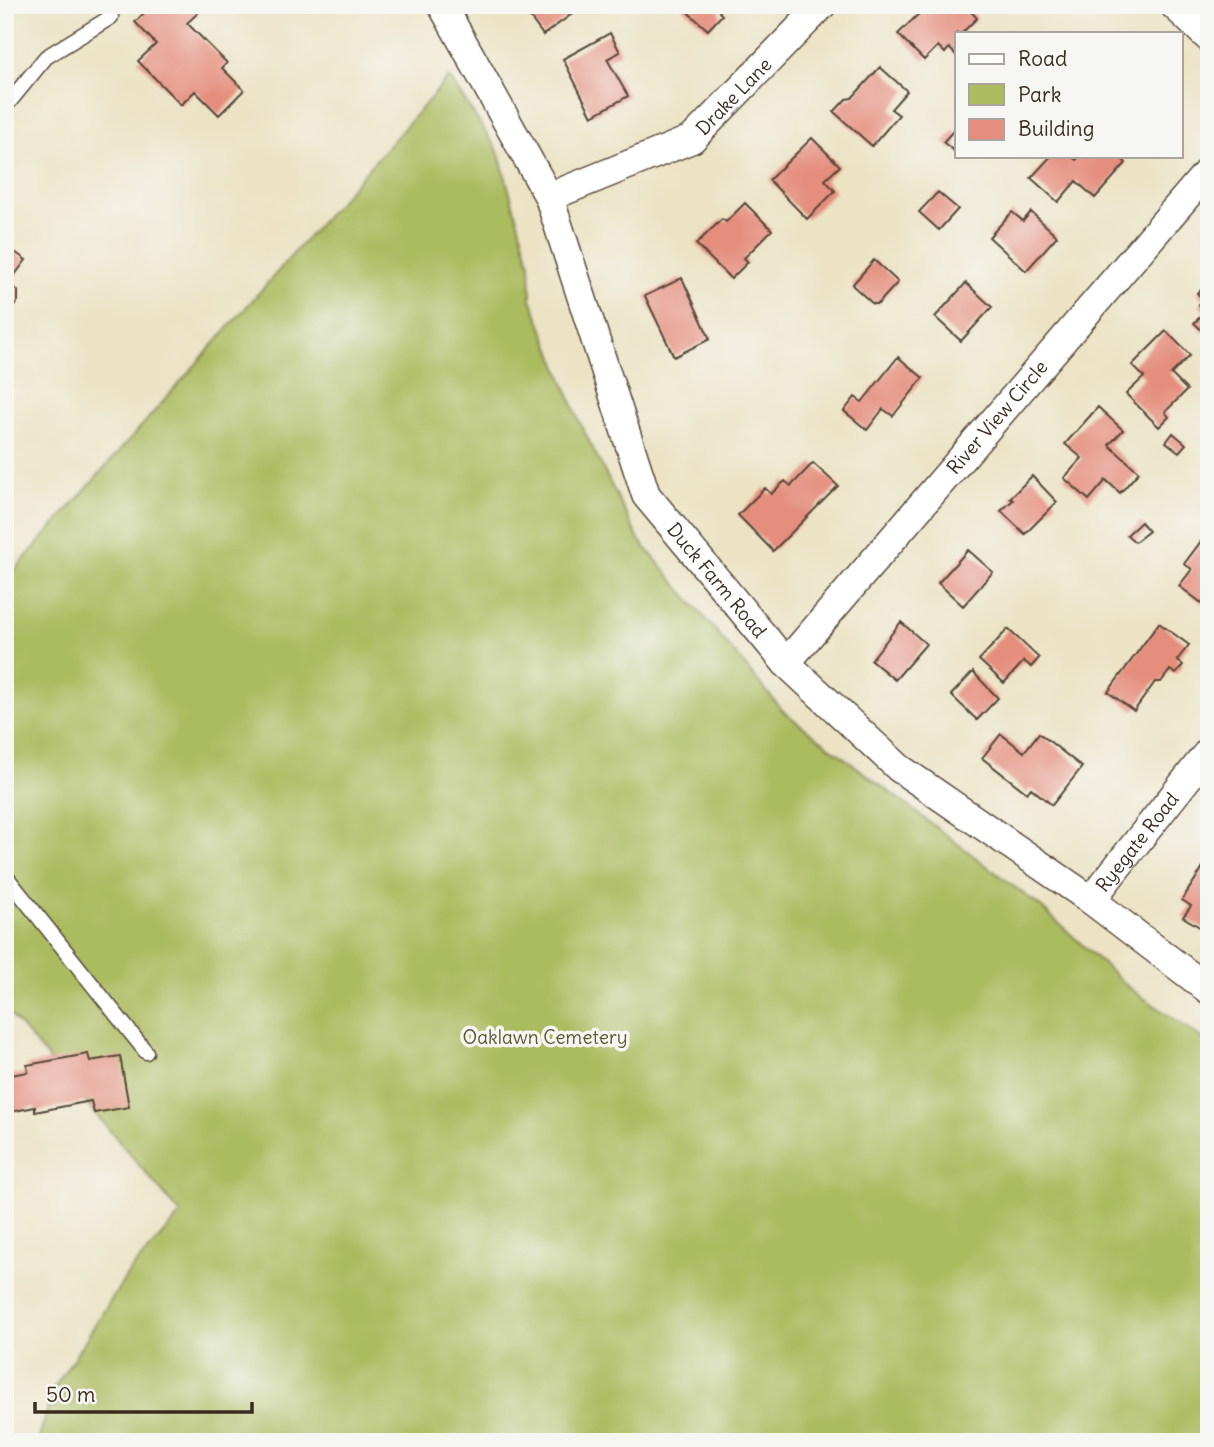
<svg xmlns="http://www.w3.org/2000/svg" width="1214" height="1447" font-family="Delius,sans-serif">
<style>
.green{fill:#abbb5e;stroke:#73723e;stroke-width:2}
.building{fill:#e58e7e}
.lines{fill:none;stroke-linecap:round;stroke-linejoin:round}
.service-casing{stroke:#564637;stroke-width:17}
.minor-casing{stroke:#564637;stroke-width:31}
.service{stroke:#fff;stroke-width:14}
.minor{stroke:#fff;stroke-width:28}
.labels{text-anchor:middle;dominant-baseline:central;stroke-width:7;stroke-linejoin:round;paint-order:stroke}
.street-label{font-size:19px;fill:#3b2a1e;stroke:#f6f6f2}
.park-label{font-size:19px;fill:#5d5631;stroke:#f6f6f2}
</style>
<rect width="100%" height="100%" fill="#f6f6f2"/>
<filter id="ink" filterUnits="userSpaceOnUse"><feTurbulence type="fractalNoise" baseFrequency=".0143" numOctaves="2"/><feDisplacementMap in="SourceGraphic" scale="14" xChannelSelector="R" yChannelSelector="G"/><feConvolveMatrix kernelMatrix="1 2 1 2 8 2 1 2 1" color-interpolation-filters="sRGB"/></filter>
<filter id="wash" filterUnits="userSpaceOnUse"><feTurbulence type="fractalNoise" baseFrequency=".00686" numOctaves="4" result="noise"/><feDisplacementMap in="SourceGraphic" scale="28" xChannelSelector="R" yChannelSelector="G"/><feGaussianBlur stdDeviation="1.57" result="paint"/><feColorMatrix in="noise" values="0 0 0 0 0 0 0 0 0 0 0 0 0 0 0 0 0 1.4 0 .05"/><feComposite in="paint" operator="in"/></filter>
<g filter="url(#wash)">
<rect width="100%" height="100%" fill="#ece3c5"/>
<!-- green -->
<path class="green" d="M 449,77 L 498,151 L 530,264 L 531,299 L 580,423 L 639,540 L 784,712 L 1041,907 L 1128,987 L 1209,1043 L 1209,1442 L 38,1442 L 53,1390 L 129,1272 L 181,1214 L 5,1008 L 5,581 Z"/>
<g id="blocks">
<!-- building -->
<path class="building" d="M 152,5 L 190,5 L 198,13 L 187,23 L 227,63 L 222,68 L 244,90 L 219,115 L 195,91 L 181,105 L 138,61 L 156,44 L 135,22 Z
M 521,5 L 571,5 L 576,11 L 543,35 Z
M 686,5 L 725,5 L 719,12 L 722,15 L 708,30 L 683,8 Z
M 928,5 L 965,5 L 977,18 L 962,33 L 957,33 L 957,56 L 949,48 L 945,53 L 938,46 L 924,60 L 898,34 Z
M 610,33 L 620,52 L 607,59 L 628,96 L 592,116 L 563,59 Z
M 880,67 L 907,91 L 891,109 L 899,115 L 872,146 L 834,112 L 846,99 L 852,98 Z
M 954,130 L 957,133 L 957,147 L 954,151 L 943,142 Z
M 812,138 L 840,166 L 825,180 L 835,191 L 807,219 L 769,180 Z
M 1051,156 L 1071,156 L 1076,160 L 1080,156 L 1119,156 L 1126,163 L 1095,198 L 1076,181 L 1058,202 L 1031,178 Z
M 938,192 L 958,209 L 939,230 L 919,212 Z
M 745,203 L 772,230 L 744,258 L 748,262 L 731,279 L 696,244 L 722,219 L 726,222 Z
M 1012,212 L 1023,221 L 1031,212 L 1057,236 L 1026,271 L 989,237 Z
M 5,245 L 26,260 L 8,284 L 18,291 L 18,301 L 5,318 Z
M 874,260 L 898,282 L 878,304 L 873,304 L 852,285 Z
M 682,278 L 710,339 L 674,357 L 645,296 Z
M 1209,281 L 1209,337 L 1194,323 L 1205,312 L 1199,305 L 1204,300 L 1197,293 Z
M 966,283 L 992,307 L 961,341 L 935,317 Z
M 1166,331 L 1190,355 L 1171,374 L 1187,390 L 1165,412 L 1169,417 L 1159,427 L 1126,394 L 1144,377 L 1132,365 Z
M 898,357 L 923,378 L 893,416 L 883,409 L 867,430 L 844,411 L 855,397 L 862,402 Z
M 1098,407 L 1123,430 L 1109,445 L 1139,472 L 1120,493 L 1106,480 L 1089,500 L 1064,478 L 1082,458 L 1065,444 Z
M 1173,433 L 1186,444 L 1179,452 L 1166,442 Z
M 813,463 L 838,486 L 773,551 L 738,515 L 765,488 L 771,494 L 785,481 L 791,486 Z
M 1032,476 L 1057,502 L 1025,534 L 1001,511 L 1013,500 L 1010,498 Z
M 1141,522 L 1149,531 L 1135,542 L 1127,535 Z
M 1202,540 L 1209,545 L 1209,596 L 1203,604 L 1179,586 L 1192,569 L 1184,564 Z
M 968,550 L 993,572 L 963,606 L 938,583 Z
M 901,622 L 926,644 L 895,680 L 871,660 Z
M 1159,623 L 1189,645 L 1177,660 L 1183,665 L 1176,674 L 1170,670 L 1161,682 L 1155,682 L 1134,711 L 1108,692 Z
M 1008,629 L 1039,658 L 1031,667 L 1024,661 L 1004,683 L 979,660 Z
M 973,672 L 998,698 L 977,720 L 951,695 Z
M 1039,733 L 1082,767 L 1052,805 L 1031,788 L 1027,793 L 982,758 L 1001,734 L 1024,752 Z
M 1209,858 L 1209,927 L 1205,926 L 1203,929 L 1183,917 L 1191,906 L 1182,900 Z
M 88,1054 L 90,1061 L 120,1056 L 129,1107 L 94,1113 L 91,1101 L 35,1112 L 35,1107 L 5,1113 L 5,1076 L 28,1072 L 27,1065 Z"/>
</g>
</g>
<g filter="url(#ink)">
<use href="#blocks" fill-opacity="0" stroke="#564637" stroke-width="2"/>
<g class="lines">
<defs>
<path id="service" d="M 5,107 L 46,57 L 111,17
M 5,875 L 146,1052"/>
<g id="minor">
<path id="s1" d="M 442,5 L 549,197 L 646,495 L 786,663 L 899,768 L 1091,900 L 1209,990"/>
<path d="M 1174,5 L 1209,38"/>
<path id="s2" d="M 549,197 L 692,139 L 822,5"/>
<path id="s3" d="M 786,663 L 1209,170"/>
<path id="s4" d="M 1091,900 L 1209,751"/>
</g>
</defs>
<!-- service casing -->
<use href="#service" class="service-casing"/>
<!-- minor casing -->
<use href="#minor" class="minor-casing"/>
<!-- service -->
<use href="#service" class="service"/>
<!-- minor -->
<use href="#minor" class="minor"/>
</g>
</g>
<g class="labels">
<!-- street labels -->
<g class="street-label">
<text stroke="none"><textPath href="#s2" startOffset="214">Drake Lane</textPath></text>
<text stroke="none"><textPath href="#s3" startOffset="324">River View Circle</textPath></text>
<text stroke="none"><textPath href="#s1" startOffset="644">Duck Farm Road</textPath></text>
<text stroke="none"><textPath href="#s4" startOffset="74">Ryegate Road</textPath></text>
</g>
<!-- park labels -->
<g class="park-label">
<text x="545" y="1037">Oaklawn Cemetery</text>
</g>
</g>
<!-- margin -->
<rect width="1214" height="1447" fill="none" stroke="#f6f6f2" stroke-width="28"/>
<!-- legend -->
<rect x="955" y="32" width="228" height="126" fill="#f6f6f2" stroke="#aba49d" stroke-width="2"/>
<rect x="969" y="54" width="35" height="10" fill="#ffffff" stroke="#aba49d" stroke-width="2"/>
<text x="1018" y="66" font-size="21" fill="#3b2a1e">Road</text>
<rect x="969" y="84" width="35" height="21" fill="#abbb5e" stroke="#aba49d" stroke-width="2"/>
<text x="1018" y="102" font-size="21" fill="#3b2a1e">Park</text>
<rect x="969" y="119" width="35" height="21" fill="#e58e7e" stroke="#aba49d" stroke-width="2"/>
<text x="1018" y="136" font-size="21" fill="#3b2a1e">Building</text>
<!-- scale -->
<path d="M35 1402v10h217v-10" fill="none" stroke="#3b2a1e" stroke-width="3.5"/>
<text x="46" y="1402" font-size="21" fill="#3b2a1e" stroke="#f6f6f2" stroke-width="5" paint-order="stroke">50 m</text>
</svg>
